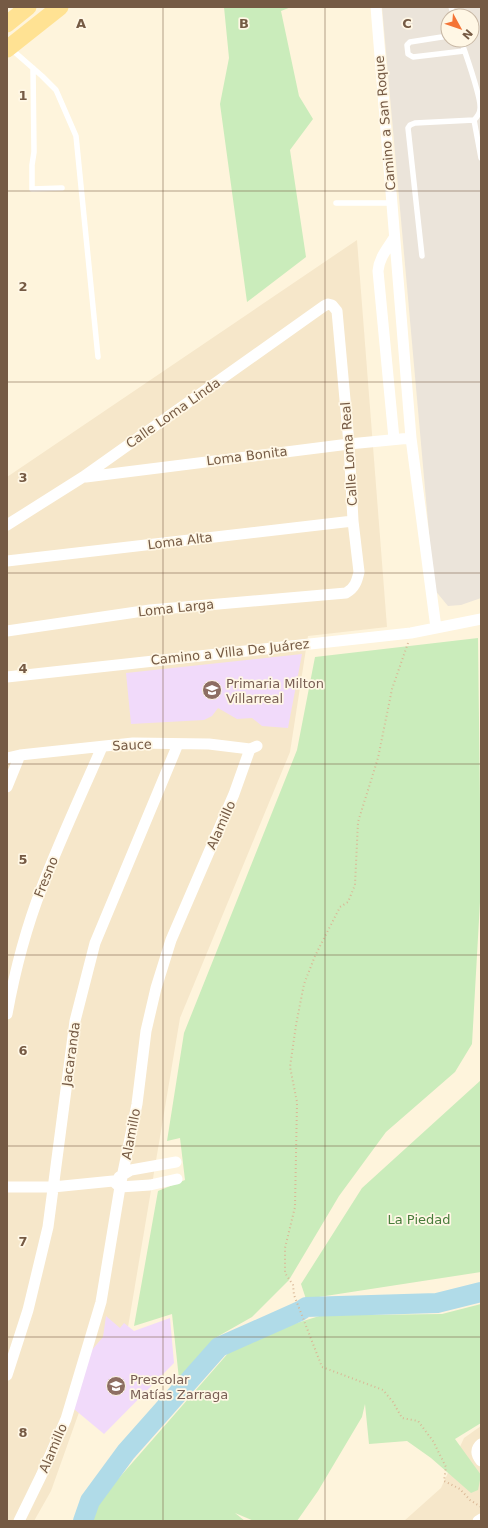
<svg xmlns="http://www.w3.org/2000/svg" width="488" height="1528" font-family="'DejaVu Sans',sans-serif">
<style>
.residential{fill:#f6e7ca}
.industrial{fill:#ebe4da;fill-rule:evenodd}
.education{fill:#f1dafa}
.green{fill:#caecbb}
.lines{fill:none;stroke-linecap:round;stroke-linejoin:round}
.river{stroke:#b0dbe8;stroke-width:20}
.path{stroke:#dab796;stroke-width:2;stroke-dasharray:1 3;stroke-linecap:butt}
.service{stroke:#fff;stroke-width:5.5}
.minor{stroke:#fff;stroke-width:11}
.primary{stroke:#ffe293;stroke-width:17}
.grid{fill:none;stroke:#755a44;stroke-width:1;stroke-opacity:0.55}
.labels{text-anchor:middle;dominant-baseline:central;stroke-width:3.5;stroke-linejoin:round;paint-order:stroke}
.street-label{font-size:13px;fill:#755a44;stroke:#fff7e5}
.education-label{font-size:13px;fill:#785e54;stroke:#fff7e5;text-anchor:start}
.park-label{font-size:13px;fill:#487c3b;stroke:#fff7e5}
.grid-label{font-size:13px;text-anchor:middle;font-weight:bold;fill:#755a44;stroke:#fff7e5;stroke-width:3.5;stroke-linejoin:round;paint-order:stroke}
</style>
<rect width="100%" height="100%" fill="#fef4dc"/>
<!-- residential -->
<path class="residential" d="M 357,240 L 387,627 L 308,636 L 290,752 L 180,1018 L 125,1345 L 93,1373 L 51,1491 L 34,1521 L 7,1521 L 7,477 Z
M 481,1426 L 481,1521 L 404,1521 L 441,1488 L 464,1438 Z"/>
<!-- industrial -->
<path class="industrial" d="M 382,7 L 481,7 L 481,598 L 461,605 L 448,606 L 434,589 ZM 448,16 L 472,16 L 472,40 L 448,40 Z"/>
<!-- education -->
<path class="education" d="M 302,654 L 288,728 L 262,726 L 252,718 L 237,719 L 218,708 L 212,716 L 204,720 L 131,724 L 126,673 Z
M 106,1316 L 120,1328 L 124,1323 L 134,1331 L 170,1318 L 174,1363 L 104,1434 L 74,1409 L 91,1351 L 103,1337 Z"/>
<!-- green -->
<path class="green" d="M 224,7 L 291,7 L 281,11 L 299,96 L 313,119 L 290,150 L 306,257 L 247,302 L 220,104 L 229,58 Z
M 478,638 L 481,884 L 472,1044 L 455,1072 L 386,1132 L 339,1196 L 289,1280 L 252,1317 L 215,1338 L 179,1379 L 172,1314 L 134,1326 L 158,1191 L 185,1180 L 180,1138 L 167,1141 L 184,1033 L 297,750 L 315,657 Z
M 481,1080 L 481,1272 L 306,1299 L 301,1284 L 362,1188 Z
M 481,1304 L 481,1423 L 455,1439 L 481,1475 L 478,1490 L 471,1493 L 431,1458 L 407,1441 L 369,1444 L 365,1404 L 362,1417 L 318,1491 L 297,1521 L 254,1521 L 235,1513 L 245,1521 L 93,1521 L 98,1502 L 230,1351 L 284,1327 L 329,1313 L 363,1315 L 442,1314 Z"/>
<g class="lines">
<!-- river -->
<path class="river" d="M 83,1521 L 90,1501 L 126,1452 L 219,1347 L 300,1311 L 306,1307 L 437,1303 L 481,1292"/>
<!-- path -->
<path class="path" d="M 408,643 L 392,689 L 378,758 L 358,822 L 355,885 L 348,902 L 340,907 L 315,956 L 304,984 L 296,1025 L 290,1067 L 297,1102 L 295,1207 L 285,1248 L 285,1273 L 293,1285 L 294,1295 L 322,1367 L 383,1390 L 393,1402 L 402,1418 L 418,1421 L 433,1441 L 446,1467 L 444,1481 L 460,1489 L 470,1500 L 481,1507"/>
<!-- service -->
<path class="service" d="M 451,7 L 454,16
M 448,36 L 410,42 L 407,45 L 408,54 L 413,57 L 464,51
M 10,48 L 42,76 L 56,90 L 76,136 L 98,357
M 33,68 L 34,152 L 32,165 L 32,189 L 62,188
M 474,120 L 481,158
M 336,203 L 392,203
M 422,256 L 408,128 L 410,125 L 415,123 L 474,120 C 477,117 480,114 480,109 C 482,98 465,53 461,40"/>
<!-- minor -->
<path class="minor" d="M 376,7 L 411,438 L 436,628
M 394,439 L 378,271 C 379,258 387,249 394,238
M 86,477 L 349,444 L 411,438
M 7,525 L 83,477 L 324,306 L 328,304 L 332,305 L 337,311 L 349,444 L 353,521 L 359,572 C 357,581 355,588 346,593 L 150,610 L 7,631
M 7,561 L 353,521
M 7,677 L 411,633 L 481,619
M 7,758 L 20,755 L 133,743 L 209,744 L 250,749 L 257,746
M 7,787 L 20,755
M 7,1014 C 15,970 26,928 42,887 C 60,840 82,793 102,747
M 119,1177 L 131,1170 L 176,1162
M 7,1187 L 53,1187 L 113,1181 L 120,1187 L 150,1185 L 177,1179
M 7,1375 L 28,1310 L 48,1227 L 75,1021 L 95,943 L 178,744
M 481,1444 C 475,1449 476,1455 481,1461
M 19,1521 L 41,1476 L 66,1419 L 101,1302 L 120,1187 L 137,1104 L 146,1031 L 156,988 L 171,940 L 234,794 L 250,749
M 478,1521 L 481,1519"/>
<!-- primary -->
<path class="primary" d="M 7,24 L 28,7
M 7,49 L 60,7"/>
</g>
<!-- grid -->
<path class="grid" d="M 163,7 L 163,1521M 325,7 L 325,1521M 7,191 L 481,191M 7,382 L 481,382M 7,573 L 481,573M 7,764 L 481,764M 7,955 L 481,955M 7,1146 L 481,1146M 7,1337 L 481,1337"/>
<!-- icons -->
<defs>
<symbol id="school-disc" viewBox="-11 -11 22 22"><circle r="9.5" fill="#8d6e63" stroke="#fff7e5"/><path d="M0-5L7-2L0 1L-7-2ZM-4 1L0 2.5L4 1V4Q0 6-4 4Z" fill="#fff"/></symbol>
</defs>
<g fill-rule="evenodd">
<use href="#school-disc" x="201" y="679" width="22" height="22"/>
<use href="#school-disc" x="105" y="1375" width="22" height="22"/>
</g>
<g class="labels">
<!-- street labels -->
<g class="street-label">
<text transform="translate(385 123) rotate(-95)">Camino a San Roque</text>
<text transform="translate(173 413) rotate(-35)">Calle Loma Linda</text>
<text transform="translate(349 454) rotate(-94)">Calle Loma Real</text>
<text transform="translate(247 456) rotate(-7)">Loma Bonita</text>
<text transform="translate(180 541) rotate(-7)">Loma Alta</text>
<text transform="translate(176 608) rotate(-6)">Loma Larga</text>
<text transform="translate(230 652) rotate(-6)">Camino a Villa De Juárez</text>
<text transform="translate(132 745) rotate(-3)">Sauce</text>
<text transform="translate(221 825) rotate(-66)">Alamillo</text>
<text transform="translate(46 877) rotate(-68)">Fresno</text>
<text transform="translate(71 1054) rotate(-82)">Jacaranda</text>
<text transform="translate(131 1134) rotate(-79)">Alamillo</text>
<text transform="translate(53 1448) rotate(-67)">Alamillo</text>
</g>
<!-- education labels -->
<g class="education-label">
<text x="226" y="683">Primaria Milton<tspan x="226" dy="15">Villarreal</tspan></text>
<text x="130" y="1379">Prescolar<tspan x="130" dy="15">Matías Zarraga</tspan></text>
</g>
<!-- park labels -->
<g class="park-label">
<text x="419" y="1219">La Piedad</text>
</g>
</g>
<g class="grid-label">
<text x="81" y="28">A</text>
<text x="244" y="28">B</text>
<text x="407" y="28">C</text>
<text x="23" y="100">1</text>
<text x="23" y="291">2</text>
<text x="23" y="482">3</text>
<text x="23" y="673">4</text>
<text x="23" y="864">5</text>
<text x="23" y="1055">6</text>
<text x="23" y="1246">7</text>
<text x="23" y="1437">8</text>
</g>
<!-- border -->
<rect width="488" height="1528" fill="none" stroke="#755a44" stroke-width="16"/>
<!-- north arrow -->
<g transform="translate(460 28) rotate(130)"><circle r="19" fill="#fff7e5" stroke="#c8b8a5"/>
<path d="M0-3L7 15L0 10L-7 15Z" fill="#f47436"/>
<text y="-6" font-size="11" font-weight="bold" text-anchor="middle" fill="#755a44">N</text>
</g>
</svg>
